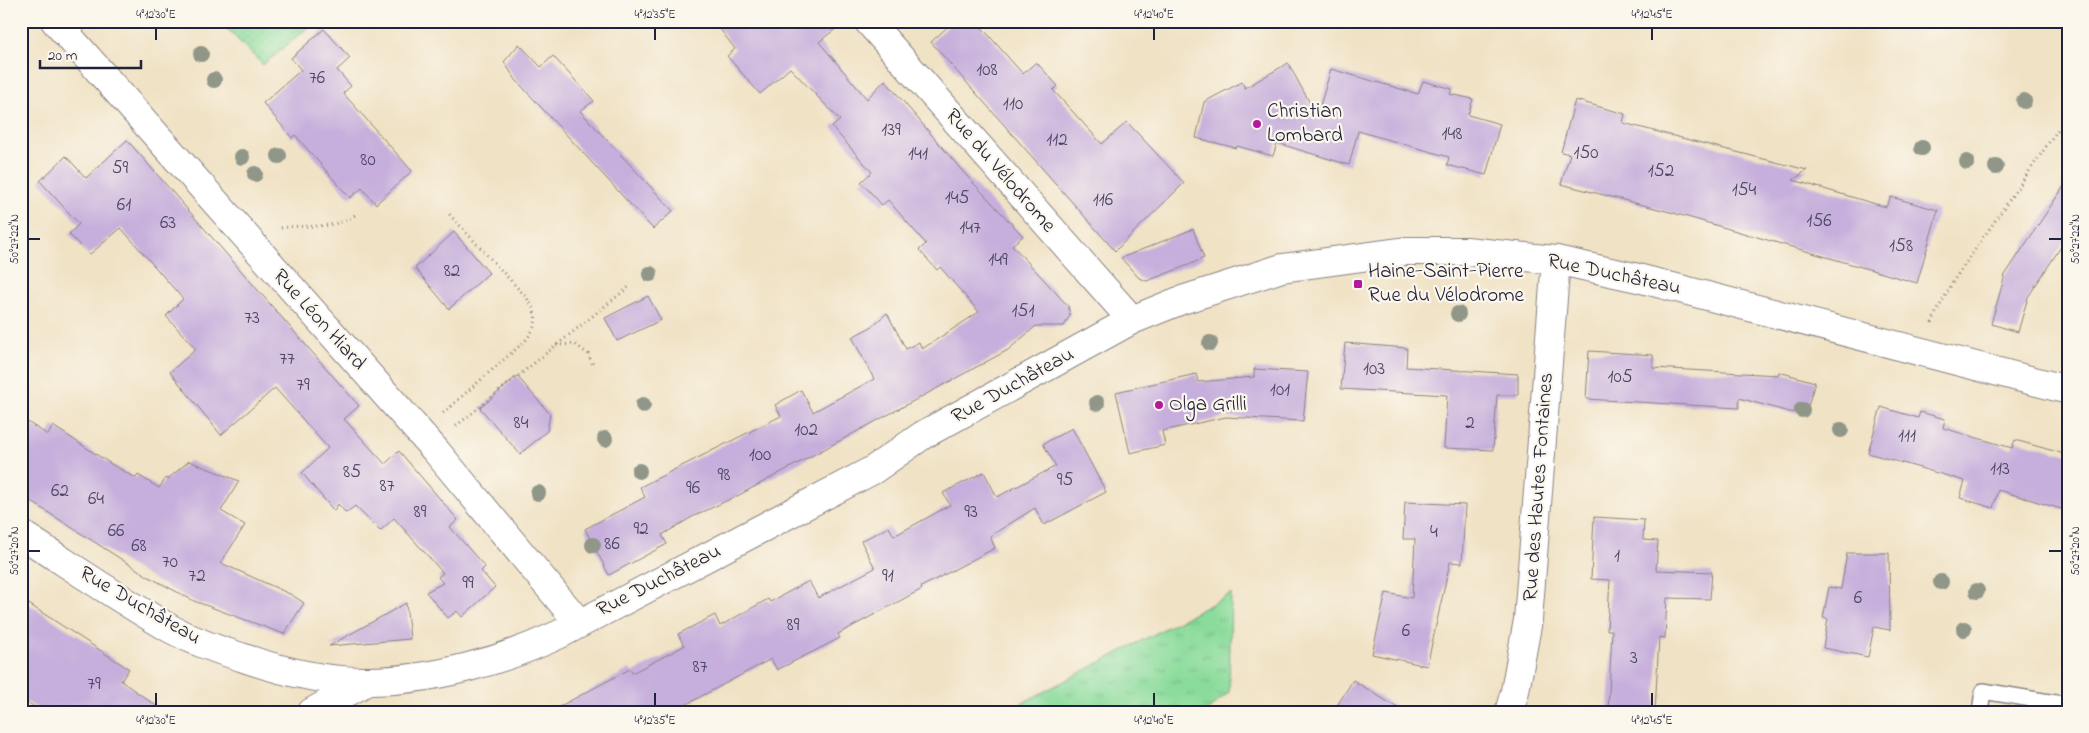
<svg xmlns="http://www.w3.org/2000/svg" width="2089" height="733" font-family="'Indie Flower',sans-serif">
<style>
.grass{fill:url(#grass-tufts);stroke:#567f6c}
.garden{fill:url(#garden-dots);stroke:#567f6c}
.building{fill:#c6afdc}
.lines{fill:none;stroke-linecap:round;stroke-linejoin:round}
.lane-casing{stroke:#898280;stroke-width:18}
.street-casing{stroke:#898280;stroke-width:30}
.secondary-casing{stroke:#898280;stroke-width:30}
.path{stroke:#898280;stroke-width:3;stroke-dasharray:1 4;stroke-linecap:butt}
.lane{stroke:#fff;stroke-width:15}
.street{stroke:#fff;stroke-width:28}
.secondary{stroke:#fff;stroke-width:28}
.tree{fill:#909789}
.ticks{fill:none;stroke:#22223b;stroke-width:2}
.poi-dot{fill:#b5179e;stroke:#fbf7ec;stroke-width:2}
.labels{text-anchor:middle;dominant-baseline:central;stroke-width:4.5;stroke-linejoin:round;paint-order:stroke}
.number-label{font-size:19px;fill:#4b4563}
.poi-label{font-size:21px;fill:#22223b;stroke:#fbf7ec;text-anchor:start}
.street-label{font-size:21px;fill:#22223b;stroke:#fbf7ec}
.neatline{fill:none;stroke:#22223b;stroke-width:2}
.ticks-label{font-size:12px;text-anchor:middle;fill:#22223b}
</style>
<defs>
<pattern id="grass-tufts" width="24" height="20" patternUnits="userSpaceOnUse" patternTransform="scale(1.25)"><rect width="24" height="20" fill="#8bdc9c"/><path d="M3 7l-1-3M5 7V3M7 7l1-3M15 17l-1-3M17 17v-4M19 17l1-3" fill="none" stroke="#78bc87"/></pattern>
<pattern id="garden-dots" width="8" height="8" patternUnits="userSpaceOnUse" patternTransform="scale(1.25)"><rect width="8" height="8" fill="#8bdc9c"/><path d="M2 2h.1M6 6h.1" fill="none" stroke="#78bc87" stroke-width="1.8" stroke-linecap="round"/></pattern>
</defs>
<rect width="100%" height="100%" fill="#fbf7ec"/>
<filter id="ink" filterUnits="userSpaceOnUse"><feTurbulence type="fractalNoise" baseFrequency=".02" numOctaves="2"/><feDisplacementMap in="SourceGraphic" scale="10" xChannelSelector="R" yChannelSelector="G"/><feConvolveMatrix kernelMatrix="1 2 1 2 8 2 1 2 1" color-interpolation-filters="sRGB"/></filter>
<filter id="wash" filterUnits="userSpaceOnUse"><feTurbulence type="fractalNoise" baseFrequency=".0096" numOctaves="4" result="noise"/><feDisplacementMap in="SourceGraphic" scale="20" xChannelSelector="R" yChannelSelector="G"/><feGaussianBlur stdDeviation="1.12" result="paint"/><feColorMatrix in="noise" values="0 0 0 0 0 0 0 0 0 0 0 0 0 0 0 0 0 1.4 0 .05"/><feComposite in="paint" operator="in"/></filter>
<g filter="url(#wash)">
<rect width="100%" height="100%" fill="#f0e2c5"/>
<!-- grass -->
<path class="grass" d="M 1231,594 L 1229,692 L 1206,712 L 1005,712 Z"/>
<!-- garden -->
<path class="garden" d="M 219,21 L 316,21 L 263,65 Z"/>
<g id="blocks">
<!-- building -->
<path class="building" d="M 714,21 L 845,21 L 819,42 L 867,99 L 885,80 L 964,173 L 1023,236 L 1012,245 L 1068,306 L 1070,315 L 1064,326 L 1036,326 L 1008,350 L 741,494 L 692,517 L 662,535 L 667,544 L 609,575 L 585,529 L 645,497 L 640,487 L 781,416 L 775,405 L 801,390 L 813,412 L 874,379 L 852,337 L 871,327 L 887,313 L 906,349 L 919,342 L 922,349 L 979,312 L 940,267 L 937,270 L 919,250 L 926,244 L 888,200 L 882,205 L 861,182 L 872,172 L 832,127 L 840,120 L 790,68 L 760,94 L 727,56 L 735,49 Z
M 954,21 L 976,21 L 1023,74 L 1036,62 L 1058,86 L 1053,90 L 1102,144 L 1127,122 L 1184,183 L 1115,251 L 931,42 Z
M 324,29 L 350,58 L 337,70 L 351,86 L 343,93 L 412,171 L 376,204 L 362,188 L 350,198 L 295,135 L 292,138 L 263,103 L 301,70 L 291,58 Z
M 519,44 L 541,67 L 553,56 L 594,101 L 580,111 L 673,211 L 653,229 L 516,80 L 504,62 Z
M 1288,63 L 1317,116 L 1331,69 L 1418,94 L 1423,81 L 1452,89 L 1450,94 L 1473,99 L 1468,115 L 1500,124 L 1486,175 L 1447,165 L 1449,157 L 1358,131 L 1349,165 L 1277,143 L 1273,156 L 1237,146 L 1236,148 L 1196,138 L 1204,102 L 1242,82 L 1245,88 Z
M 1575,100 L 1625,114 L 1623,123 L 1807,170 L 1793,180 L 1886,207 L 1891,197 L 1938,210 L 1917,283 L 1670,212 L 1561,184 L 1570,154 L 1561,152 Z
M 127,140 L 359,406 L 344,419 L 385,464 L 399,451 L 458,520 L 450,527 L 485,567 L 481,571 L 495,587 L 462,617 L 457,611 L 448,618 L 426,592 L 443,583 L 438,577 L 443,573 L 394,518 L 380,531 L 355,506 L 346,513 L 338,504 L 334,511 L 302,473 L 328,448 L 275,388 L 221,435 L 170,372 L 196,349 L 166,316 L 183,299 L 121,228 L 89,255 L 69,234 L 79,224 L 40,181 L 66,156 L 86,178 Z
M 2068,180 L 2068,236 L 2028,297 L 2018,332 L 1991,324 L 2005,275 Z
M 1193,229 L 1204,258 L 1191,264 L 1147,281 L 1139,278 L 1121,258 Z
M 454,232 L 489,273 L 449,309 L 415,268 Z
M 648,296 L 661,320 L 617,341 L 605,318 Z
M 1345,343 L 1407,348 L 1406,367 L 1518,374 L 1518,395 L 1497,395 L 1493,450 L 1444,448 L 1447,395 L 1341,389 Z
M 1589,351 L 1653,355 L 1653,368 L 1778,375 L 1779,372 L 1815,382 L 1806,413 L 1789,412 L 1739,398 L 1739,408 L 1586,399 Z
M 1254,369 L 1308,372 L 1303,421 L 1226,417 L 1162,431 L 1165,445 L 1130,453 L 1116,392 L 1196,374 L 1198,382 L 1254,377 Z
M 517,376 L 550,414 L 547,431 L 520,454 L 480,408 Z
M 1881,407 L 1918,418 L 1920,412 L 1945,419 L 1943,428 L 2012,448 L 2015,440 L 2068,455 L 2068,511 L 1998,490 L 1993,508 L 1960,498 L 1965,481 L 1868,453 Z
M 21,418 L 48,435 L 53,426 L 111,464 L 136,478 L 138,475 L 159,488 L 166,478 L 168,479 L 189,461 L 239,481 L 221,511 L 245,525 L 221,563 L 292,595 L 304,603 L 284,634 L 194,601 L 149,577 L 21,495 Z
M 1072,428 L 1106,492 L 1044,525 L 1035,508 L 990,536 L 995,548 L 921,587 L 922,589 L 838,634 L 840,638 L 777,670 L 771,659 L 672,712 L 549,712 L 630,669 L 632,673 L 684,646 L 678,634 L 715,615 L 720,626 L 768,599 L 770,602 L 809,581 L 818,598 L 875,568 L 861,541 L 889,527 L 894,536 L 950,505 L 943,493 L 984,472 L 997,497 L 1056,466 L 1043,444 Z
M 1405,502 L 1465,505 L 1462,563 L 1450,562 L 1427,666 L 1372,654 L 1386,593 L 1412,598 L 1415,539 L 1403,539 Z
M 1594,517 L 1644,520 L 1643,540 L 1658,541 L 1656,570 L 1712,572 L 1710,599 L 1667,598 L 1665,638 L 1659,637 L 1655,712 L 1608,712 L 1612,630 L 1607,630 L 1610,580 L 1591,579 Z
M 1847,553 L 1889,553 L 1890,630 L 1874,627 L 1868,657 L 1823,648 L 1828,619 L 1823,618 L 1829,587 L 1841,589 Z
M 21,599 L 129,669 L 121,681 L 165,712 L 42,712 L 21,698 Z
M 406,603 L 410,639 L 329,646 Z
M 1353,680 L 1404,712 L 1333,712 Z"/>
</g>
</g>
<g filter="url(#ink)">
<use href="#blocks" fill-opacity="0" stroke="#898280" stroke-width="1"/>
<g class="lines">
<defs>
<path id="lane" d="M 1980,712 L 1983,691 L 2068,705"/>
<path id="street" d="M 55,21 L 436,451 L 579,623
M 868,21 L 1132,320
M 312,712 L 366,682
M 1509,712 L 1515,691 L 1528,620 L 1556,260"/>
<path id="secondary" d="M 21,534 C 71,566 120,600 171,629 C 193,641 218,650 241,657 C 281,671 325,682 367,681 C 431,681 503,661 560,634 L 873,470 L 923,435 L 1132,320 L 1179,301 L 1282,268 L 1406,251 L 1466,251 L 1556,260 L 1638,278 L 2068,390"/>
</defs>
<!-- lane casing -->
<use href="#lane" class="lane-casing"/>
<!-- street casing -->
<use href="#street" class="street-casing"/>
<!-- secondary casing -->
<use href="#secondary" class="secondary-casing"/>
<!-- path -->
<path class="path" d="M 281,228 C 310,223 327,232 355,215
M 1932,323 L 1936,313 L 1954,280 L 2068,115
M 556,345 L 575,344 L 588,354 L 594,367
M 443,413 L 525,341 C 538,325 539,316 527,298 L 449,214
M 456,426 L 630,286"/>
<!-- lane -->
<use href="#lane" class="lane"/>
<!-- street -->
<use href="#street" class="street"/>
<!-- secondary -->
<use href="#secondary" class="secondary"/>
</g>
<!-- trees -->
<g class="tree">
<circle cx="201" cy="54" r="8"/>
<circle cx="214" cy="80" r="8"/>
<circle cx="2024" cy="101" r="8"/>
<circle cx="1922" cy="148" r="8"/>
<circle cx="279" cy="156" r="8"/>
<circle cx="242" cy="157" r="8"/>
<circle cx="1967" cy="162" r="8"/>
<circle cx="1996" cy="167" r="8"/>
<circle cx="255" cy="174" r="8"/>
<circle cx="650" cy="274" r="8"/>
<circle cx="1458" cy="314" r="8"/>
<circle cx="1210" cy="343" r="8"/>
<circle cx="1097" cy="403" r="8"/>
<circle cx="643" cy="405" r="8"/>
<circle cx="1802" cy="410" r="8"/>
<circle cx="1841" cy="430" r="8"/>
<circle cx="605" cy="439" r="8"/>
<circle cx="639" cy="471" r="8"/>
<circle cx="538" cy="493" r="8"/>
<circle cx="593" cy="545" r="8"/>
<circle cx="1941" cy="582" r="8"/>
<circle cx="1977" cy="591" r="8"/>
<circle cx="1964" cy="629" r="8"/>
</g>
</g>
<!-- ticks -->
<path class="ticks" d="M 156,28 L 156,40M 655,28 L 655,40M 1154,28 L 1154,40M 1652,28 L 1652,40M 28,239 L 40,239M 2049,239 L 2062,239M 28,551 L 40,551M 2049,551 L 2062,551M 156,693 L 156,706M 655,693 L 655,706M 1154,693 L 1154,706M 1652,693 L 1652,706"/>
<!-- markers -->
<g class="poi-dot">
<circle cx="1257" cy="124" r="5"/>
<rect x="1353" y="279" width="10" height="10" rx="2.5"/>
<circle cx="1159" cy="405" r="5"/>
</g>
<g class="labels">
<!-- number labels -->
<g class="number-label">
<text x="987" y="70">108</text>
<text x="317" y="78">76</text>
<text x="1013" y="104">110</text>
<text x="891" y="130">139</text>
<text x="1452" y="134">148</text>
<text x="1057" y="140">112</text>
<text x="1586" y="153">150</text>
<text x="918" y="154">141</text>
<text x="368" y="160">80</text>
<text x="120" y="168">59</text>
<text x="1661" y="171">152</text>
<text x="1744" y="190">154</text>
<text x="957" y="198">145</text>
<text x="1103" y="200">116</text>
<text x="124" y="205">61</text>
<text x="1819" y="221">156</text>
<text x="168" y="223">63</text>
<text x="970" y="228">147</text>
<text x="1901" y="246">158</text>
<text x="998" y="260">149</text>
<text x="452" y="271">82</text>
<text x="1023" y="311">151</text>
<text x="252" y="318">73</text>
<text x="287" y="359">77</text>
<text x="1374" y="369">103</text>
<text x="1620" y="377">105</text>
<text x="303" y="385">79</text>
<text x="1280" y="390">101</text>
<text x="521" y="423">84</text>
<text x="1470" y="423">2</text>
<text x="806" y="430">102</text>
<text x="1907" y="436">111</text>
<text x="760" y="455">100</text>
<text x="2000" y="469">113</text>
<text x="352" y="472">85</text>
<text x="724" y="475">98</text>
<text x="1065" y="480">95</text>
<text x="387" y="486">87</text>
<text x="693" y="488">96</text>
<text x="60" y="491">62</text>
<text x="96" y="499">64</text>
<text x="420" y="512">89</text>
<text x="971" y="512">93</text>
<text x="641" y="529">92</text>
<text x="116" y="531">66</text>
<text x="1434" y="532">4</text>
<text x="612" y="544">86</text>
<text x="139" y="546">68</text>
<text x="1617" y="556">1</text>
<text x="170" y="562">70</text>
<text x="197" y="576">72</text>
<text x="888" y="576">91</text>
<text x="468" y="583">99</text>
<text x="1858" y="598">6</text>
<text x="793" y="625">89</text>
<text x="1406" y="631">6</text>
<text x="1634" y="658">3</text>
<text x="700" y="667">87</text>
<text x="94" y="684">79</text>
</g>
<!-- poi labels -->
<g class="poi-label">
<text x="1267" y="112">Christian<tspan x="1267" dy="24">Lombard</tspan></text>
<text x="1368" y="272">Haine-Saint-Pierre<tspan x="1368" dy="24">Rue du Vélodrome</tspan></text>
<text x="1169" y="405">Olga Grilli</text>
</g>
<!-- street labels -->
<g class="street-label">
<text transform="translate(1000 171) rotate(49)">Rue du Vélodrome</text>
<text transform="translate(1614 275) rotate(12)">Rue Duchâteau</text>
<text transform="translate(319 320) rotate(48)">Rue Léon Hiard</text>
<text transform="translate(1013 386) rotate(-29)">Rue Duchâteau</text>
<text transform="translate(1539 487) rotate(-86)">Rue des Hautes Fontaines</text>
<text transform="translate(659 581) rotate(-27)">Rue Duchâteau</text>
<text transform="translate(140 606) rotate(30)">Rue Duchâteau</text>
</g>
</g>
<!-- margin -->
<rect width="2089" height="733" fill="none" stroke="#fbf7ec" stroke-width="55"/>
<!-- scale -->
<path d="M40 60v8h101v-8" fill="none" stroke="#22223b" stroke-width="2.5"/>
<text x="48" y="60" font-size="15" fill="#22223b" stroke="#fbf7ec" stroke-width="4" paint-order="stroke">20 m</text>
<rect x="28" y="28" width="2034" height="678" class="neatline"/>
<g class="ticks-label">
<text x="156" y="18">4°12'30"E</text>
<text x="655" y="18">4°12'35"E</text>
<text x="1154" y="18">4°12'40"E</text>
<text x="1652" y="18">4°12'45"E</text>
<text transform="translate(14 239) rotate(-90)" y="4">50°27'22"N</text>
<text transform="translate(2075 239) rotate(-90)" y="4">50°27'22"N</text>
<text transform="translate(14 551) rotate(-90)" y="4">50°27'20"N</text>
<text transform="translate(2075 551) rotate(-90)" y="4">50°27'20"N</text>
<text x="156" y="724">4°12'30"E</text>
<text x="655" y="724">4°12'35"E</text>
<text x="1154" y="724">4°12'40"E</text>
<text x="1652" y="724">4°12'45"E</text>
</g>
</svg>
